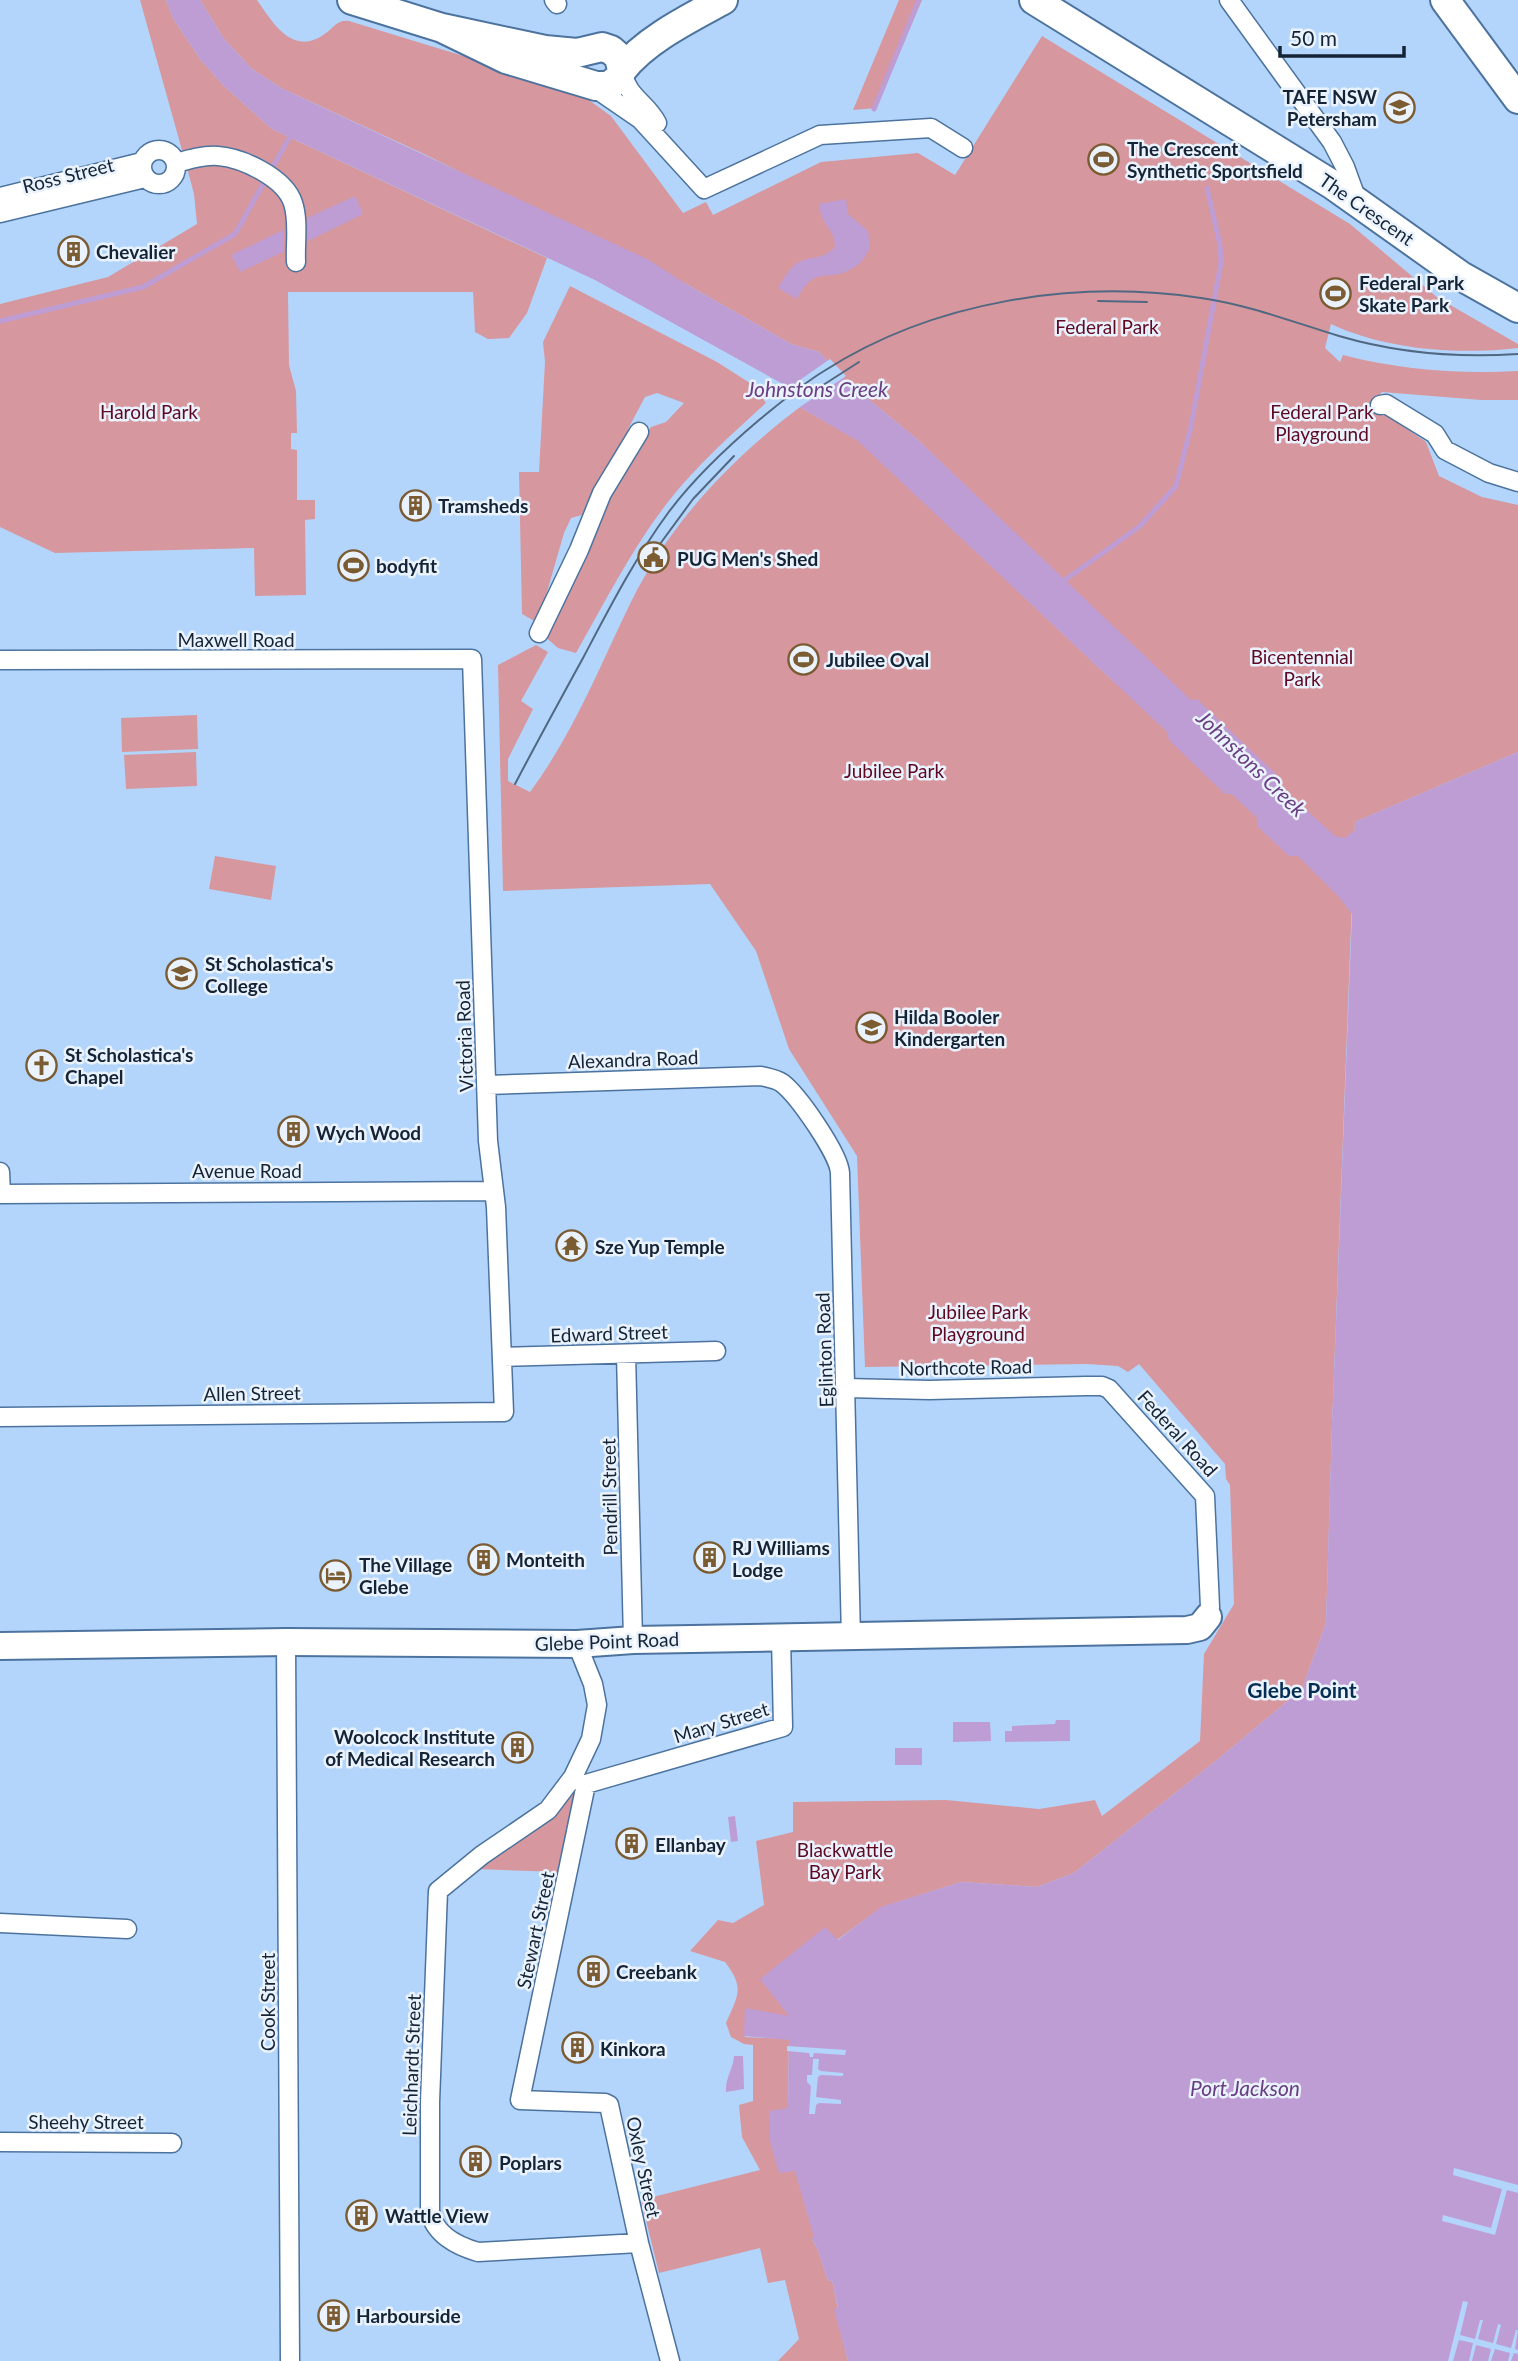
<svg xmlns="http://www.w3.org/2000/svg" width="1518" height="2361" font-family="Lato,sans-serif">
<style>
.green{fill:#d7979e}
.water{fill:#be9cd4}
.pier{fill:#b3d5fb}
.lines{fill:none;stroke-linecap:round;stroke-linejoin:round}
.stream{stroke:#be9cd4;stroke-width:5}
.street-casing{stroke:#4c739e;stroke-width:21}
.secondary-casing{stroke:#4c739e;stroke-width:30}
.primary-casing{stroke:#4c739e;stroke-width:32}
.street{stroke:#fff;stroke-width:18}
.secondary{stroke:#fff;stroke-width:26}
.primary{stroke:#fff;stroke-width:28}
.tram{stroke:#516882;stroke-width:2}
.labels{text-anchor:middle;dominant-baseline:central;stroke-width:5;stroke-linejoin:round;paint-order:stroke}
.poi-label{font-size:19px;font-weight:bold;fill:#142436;stroke:#eaf3fd;text-anchor:start}
.street-label{font-size:19px;fill:#142436;stroke:#eaf3fd}
.park-label{font-size:19px;fill:#5e0821;stroke:#eaf3fd}
.water-label{font-size:21px;font-style:italic;fill:#693e82;stroke:#eaf3fd}
.neighbourhood-label{font-size:21px;font-weight:bold;fill:#052d53;stroke:#eaf3fd}
</style>
<rect width="100%" height="100%" fill="#b3d5fb"/>
<!-- green -->
<path class="green" d="M 140,0 L 166,0 L 174,20 L 200,59 L 224,86 L 272,129 L 547,258 L 527,313 L 509,338 L 488,339 L 475,332 L 473,292 L 288,292 L 289,365 L 296,391 L 297,433 L 291,433 L 291,449 L 297,450 L 297,500 L 315,500 L 315,519 L 305,520 L 306,595 L 255,596 L 254,548 L 55,553 L 0,527 L 0,304 L 108,277 L 197,224 L 194,194 L 187,168 Z
M 200,0 L 257,0 C 273,23 293,58 326,33 C 334,27 338,19 349,21 L 562,86 L 579,93 L 611,116 L 683,213 L 706,202 L 713,215 L 821,162 L 918,153 L 955,175 L 1042,36 L 1350,224 L 1438,298 L 1518,344 L 1518,348 C 1457,355 1387,350 1331,324 L 1325,348 L 1340,362 L 1343,355 C 1401,370 1458,374 1518,371 L 1518,400 L 1481,400 L 1382,392 L 1376,400 L 1388,416 L 1426,442 L 1439,476 L 1482,497 L 1518,505 L 1518,752 L 1355,822 L 1332,1425 L 1326,1623 L 1302,1689 L 1217,1760 L 1074,1873 L 1037,1887 L 961,1882 L 882,1907 L 837,1940 L 825,1928 L 761,1979 L 790,2016 L 744,2037 L 789,2039 L 788,2109 L 779,2172 L 795,2170 L 815,2238 L 812,2239 L 818,2250 L 828,2281 L 832,2280 L 838,2309 L 835,2310 L 848,2361 L 778,2361 L 799,2339 L 785,2280 L 768,2283 L 760,2248 L 659,2273 L 641,2200 L 760,2170 L 742,2137 L 739,2105 L 753,2101 L 753,2045 L 744,2044 L 731,2037 L 726,2023 C 738,1995 745,1988 725,1962 L 690,1951 L 718,1920 L 733,1923 L 764,1905 L 756,1841 L 793,1832 L 793,1802 L 946,1800 L 1039,1809 L 1095,1800 L 1102,1816 L 1200,1741 L 1204,1654 L 1234,1604 L 1230,1485 L 1226,1479 L 1225,1464 L 1139,1364 L 1128,1372 L 1118,1366 L 1087,1364 L 865,1367 L 857,1156 L 789,1049 L 756,951 L 710,884 L 503,891 L 498,665 L 536,645 L 548,652 L 521,701 L 533,709 L 508,759 L 508,781 L 530,792 C 573,734 599,668 630,604 C 669,524 730,460 800,407 L 859,441 L 1114,682 L 1062,579 L 917,439 L 846,381 L 819,352 L 791,344 L 686,284 L 426,155 L 281,88 L 252,69 L 224,39 Z
M 899,0 L 922,0 L 876,108 L 853,110 Z
M 570,286 L 717,362 L 753,385 L 766,403 C 732,434 697,465 668,502 C 632,548 605,602 576,653 L 558,648 L 543,635 L 583,550 L 600,522 L 608,497 L 631,454 L 651,427 L 666,422 L 684,403 L 657,393 L 645,397 L 628,429 L 634,433 L 593,489 L 582,515 L 571,518 L 564,533 L 538,623 L 522,614 L 519,472 L 539,472 L 545,362 L 543,342 Z
M 197,715 L 198,749 L 122,752 L 121,718 Z
M 196,752 L 197,786 L 126,789 L 124,755 Z
M 215,856 L 276,866 L 271,900 L 209,889 Z
M 572,1794 L 578,1795 L 559,1872 L 476,1869 C 511,1843 545,1830 572,1794 Z"/>
<!-- water -->
<path class="water" d="M 166,0 L 200,0 L 224,39 L 252,69 L 281,88 L 649,260 L 686,284 L 791,344 L 819,352 L 846,381 L 917,439 L 1191,700 L 1197,699 L 1279,777 L 1279,785 L 1335,836 L 1345,838 L 1355,830 L 1355,822 L 1518,752 L 1518,2361 L 848,2361 L 834,2309 L 838,2308 L 832,2280 L 828,2281 L 818,2250 L 812,2239 L 814,2237 L 795,2171 L 779,2173 L 770,2141 L 769,2111 L 788,2108 L 789,2040 L 744,2036 L 745,2008 L 789,2016 L 760,1979 L 825,1927 L 838,1940 L 881,1907 L 961,1882 L 1037,1887 L 1074,1873 L 1217,1760 L 1302,1689 L 1326,1623 L 1332,1425 L 1352,914 L 1338,896 L 1298,856 L 1289,856 L 1258,827 L 1257,818 L 1232,794 L 1225,794 L 1169,740 L 1167,732 L 858,441 L 800,407 L 783,384 L 595,280 L 272,129 L 224,86 L 200,59 L 174,20 Z
M 355,196 L 363,214 L 308,241 L 307,218 Z
M 846,199 L 848,214 L 868,231 L 870,249 C 866,254 862,263 856,266 C 828,286 817,261 797,299 L 778,288 C 784,278 789,268 799,262 C 812,256 825,259 835,247 C 835,228 821,227 819,204 Z
M 283,230 L 283,252 L 240,272 L 231,255 Z
M 1056,1720 L 1070,1720 L 1070,1741 L 1005,1742 L 1005,1731 L 1012,1731 L 1012,1726 L 1055,1724 Z
M 953,1722 L 990,1722 L 991,1741 L 953,1742 Z
M 922,1748 L 922,1765 L 895,1765 L 895,1748 Z
M 735,1816 L 738,1841 L 731,1842 L 728,1817 Z
M 734,2056 L 743,2056 L 744,2089 L 726,2092 C 725,2078 733,2070 734,2056 Z"/>
<!-- pier -->
<path class="pier" d="M 830,359 L 846,376 L 797,409 L 784,391 Z
M 787,2046 L 846,2050 L 845,2055 L 814,2053 L 813,2057 L 810,2057 L 809,2053 L 787,2051 Z
M 813,2059 L 819,2059 L 818,2069 L 821,2071 L 843,2073 L 843,2076 L 821,2075 L 818,2077 L 816,2097 L 841,2100 L 841,2104 L 819,2103 L 816,2105 L 815,2114 L 809,2114 L 811,2086 L 807,2082 L 807,2075 L 812,2075 Z
M 1454,2168 L 1518,2185 L 1518,2193 L 1507,2190 L 1495,2235 L 1442,2221 L 1443,2215 L 1491,2228 L 1502,2189 L 1453,2175 Z
M 1463,2301 L 1468,2302 L 1460,2335 L 1475,2339 L 1480,2320 L 1483,2320 L 1478,2339 L 1493,2343 L 1498,2324 L 1501,2325 L 1496,2344 L 1511,2348 L 1516,2330 L 1518,2330 L 1515,2349 L 1518,2350 L 1518,2354 L 1514,2353 L 1511,2361 L 1508,2361 L 1510,2353 L 1495,2349 L 1491,2361 L 1488,2361 L 1491,2349 L 1476,2345 L 1472,2361 L 1469,2361 L 1473,2343 L 1459,2340 L 1453,2361 L 1448,2361 Z"/>
<g class="lines">
<!-- stream -->
<path class="stream" d="M 874,109 L 919,0
M 0,321 L 143,287 L 235,234 L 293,131
M 1058,585 L 1140,526 L 1176,486 L 1191,426 L 1221,263 L 1220,245 L 1207,188"/>
<defs>
<path id="street" d="M 554,0 L 557,4
M 1229,0 L 1332,142 L 1345,167 L 1357,200
M 622,72 C 628,98 646,102 657,123
M 592,86 L 640,119 L 704,189 L 820,135 L 931,128 L 963,148
M142 167a17 17 0 1 1 34 0a17 17 0 1 1-34 0Z
M 176,163 C 190,159 204,155 218,156 C 243,158 285,178 293,203 C 299,221 295,244 296,262
M 0,197 L 142,162
M 0,213 L 145,178
M 1380,405 L 1386,404 L 1435,434 L 1445,450 L 1489,473 L 1518,482
M 539,633 L 579,550 L 602,493 L 639,432
M 0,660 L 472,659 L 488,1141 L 496,1207 L 504,1412 L 0,1417
M 487,1085 L 761,1076 C 769,1078 776,1079 782,1083 C 798,1095 839,1154 840,1173 L 851,1638
M 0,1172 L 1,1194
M 0,1194 L 493,1191
M 626,1354 L 633,1640
M 503,1357 L 716,1351
M 846,1388 L 929,1390 L 1086,1386 L 1102,1386 L 1109,1389 L 1205,1496 L 1210,1607 L 1208,1617
M 286,1642 L 290,2361
M 577,1644 L 593,1684 L 597,1705 L 591,1739 L 573,1777 L 548,1810 L 482,1855 L 438,1891 L 430,2102 L 430,2211 C 434,2234 457,2246 478,2252 L 639,2243
M 586,1784 L 520,2100 L 605,2103 L 609,2105 L 639,2243 L 670,2361
M 586,1784 L 783,1727 L 781,1637
M 0,1923 L 127,1929
M 0,2142 L 172,2143"/>
<path id="secondary" d="M 0,1646 L 286,1642 L 577,1644 L 633,1640 L 1187,1630 L 1200,1627 L 1208,1617"/>
<path id="primary" d="M 352,0 L 442,28 L 545,50 L 577,53 L 602,47 L 611,50 L 619,57 L 622,70 L 619,78 L 609,86 L 596,86 L 506,59 L 442,28
M 1034,0 L 1333,185 L 1461,276 L 1518,308
M 1445,0 L 1518,99
M 622,70 C 645,40 690,18 723,0"/>
</defs>
<!-- street casing -->
<use href="#street" class="street-casing"/>
<!-- secondary casing -->
<use href="#secondary" class="secondary-casing"/>
<!-- primary casing -->
<use href="#primary" class="primary-casing"/>
<!-- street -->
<use href="#street" class="street"/>
<!-- secondary -->
<use href="#secondary" class="secondary"/>
<!-- primary -->
<use href="#primary" class="primary"/>
<!-- tram -->
<path class="tram" d="M 1098,301 L 1147,302
M 806,396 L 859,362
M 660,544 L 693,499 L 734,456
M 515,784 C 537,742 560,700 583,658 C 609,609 635,558 668,513 C 694,478 726,448 759,420 C 780,403 801,385 824,371 C 933,301 1075,279 1201,298 C 1249,305 1293,322 1339,336 C 1397,353 1458,358 1518,354"/>
</g>
<!-- icons -->
<defs>
<symbol id="university-ring" viewBox="-11 -11 22 22"><circle r="9.5" fill="#eaf3fd" stroke="#7b5b31" stroke-width="1.5"/><path d="M0-5L7-2L0 1L-7-2ZM-4 1L0 2.5L4 1V4Q0 6-4 4Z" fill="#7b5b31"/></symbol>
<symbol id="stadium-ring" viewBox="-11 -11 22 22"><circle r="9.5" fill="#eaf3fd" stroke="#7b5b31" stroke-width="1.5"/><path d="M0-5a6.5 5 0 1 0 0 10a6.5 5 0 1 0 0-10ZM-3.5-1.8h7v3.6h-7Z" fill="#7b5b31"/></symbol>
<symbol id="building-ring" viewBox="-11 -11 22 22"><circle r="9.5" fill="#eaf3fd" stroke="#7b5b31" stroke-width="1.5"/><path d="M-4-6H4V6H1V3H-1V6H-4ZM-2.5-4.3h1.7v1.8h-1.7ZM.8-4.3h1.7v1.8H.8ZM-2.5-1h1.7V.8h-1.7ZM.8-1h1.7V.8H.8Z" fill="#7b5b31"/></symbol>
<symbol id="civic-ring" viewBox="-11 -11 22 22"><circle r="9.5" fill="#eaf3fd" stroke="#7b5b31" stroke-width="1.5"/><path d="M-.6-6.5H3V-4.5H.6V-3L4-1V1h2V6H-6V1h2V-1L-.6-3ZM-1.2 2.5V6h2.4V2.5Z" fill="#7b5b31"/></symbol>
<symbol id="school-ring" viewBox="-11 -11 22 22"><circle r="9.5" fill="#eaf3fd" stroke="#7b5b31" stroke-width="1.5"/><path d="M0-5L7-2L0 1L-7-2ZM-4 1L0 2.5L4 1V4Q0 6-4 4Z" fill="#7b5b31"/></symbol>
<symbol id="church-ring" viewBox="-11 -11 22 22"><circle r="9.5" fill="#eaf3fd" stroke="#7b5b31" stroke-width="1.5"/><path d="M-1.2-6h2.4v3.5h3.3v2.4h-3.3V6h-2.4V-.1h-3.3v-2.4h3.3Z" fill="#7b5b31"/></symbol>
<symbol id="temple-ring" viewBox="-11 -11 22 22"><circle r="9.5" fill="#eaf3fd" stroke="#7b5b31" stroke-width="1.5"/><path d="M0-6L5-2H3V0L6.5 2.5H4V6H1.5V3h-3V6H-4V2.5H-6.5L-3 0V-2H-5Z" fill="#7b5b31"/></symbol>
<symbol id="hotel-ring" viewBox="-11 -11 22 22"><circle r="9.5" fill="#eaf3fd" stroke="#7b5b31" stroke-width="1.5"/><path d="M-6-4.5h1.5V1H6V5H4.5V3h-9V5H-6ZM-4 0a1.8 1.8 0 1 1 3.6 0ZM.5 0V-2.5h3Q6-2.5 6 0Z" fill="#7b5b31"/></symbol>
</defs>
<g fill-rule="evenodd">
<use href="#university-ring" x="1382" y="90" width="35" height="35"/>
<use href="#stadium-ring" x="1086" y="142" width="35" height="35"/>
<use href="#building-ring" x="56" y="234" width="35" height="35"/>
<use href="#stadium-ring" x="1318" y="276" width="35" height="35"/>
<use href="#building-ring" x="398" y="488" width="35" height="35"/>
<use href="#civic-ring" x="636" y="540" width="35" height="35"/>
<use href="#stadium-ring" x="336" y="548" width="35" height="35"/>
<use href="#stadium-ring" x="786" y="642" width="35" height="35"/>
<use href="#school-ring" x="164" y="956" width="35" height="35"/>
<use href="#school-ring" x="854" y="1010" width="35" height="35"/>
<use href="#church-ring" x="24" y="1048" width="35" height="35"/>
<use href="#building-ring" x="276" y="1114" width="35" height="35"/>
<use href="#temple-ring" x="554" y="1228" width="35" height="35"/>
<use href="#building-ring" x="692" y="1540" width="35" height="35"/>
<use href="#building-ring" x="466" y="1542" width="35" height="35"/>
<use href="#hotel-ring" x="318" y="1558" width="35" height="35"/>
<use href="#building-ring" x="500" y="1730" width="35" height="35"/>
<use href="#building-ring" x="614" y="1826" width="35" height="35"/>
<use href="#building-ring" x="576" y="1954" width="35" height="35"/>
<use href="#building-ring" x="560" y="2030" width="35" height="35"/>
<use href="#building-ring" x="458" y="2144" width="35" height="35"/>
<use href="#building-ring" x="344" y="2198" width="35" height="35"/>
<use href="#building-ring" x="316" y="2298" width="35" height="35"/>
</g>
<g class="labels">
<!-- poi labels -->
<g class="poi-label">
<text x="1377" y="96" text-anchor="end">TAFE NSW<tspan x="1377" dy="22">Petersham</tspan></text>
<text x="1127" y="148">The Crescent<tspan x="1127" dy="22">Synthetic Sportsfield</tspan></text>
<text x="96" y="251">Chevalier</text>
<text x="1359" y="282">Federal Park<tspan x="1359" dy="22">Skate Park</tspan></text>
<text x="438" y="505">Tramsheds</text>
<text x="677" y="558">PUG Men's Shed</text>
<text x="376" y="565">bodyfit</text>
<text x="826" y="659">Jubilee Oval</text>
<text x="205" y="963">St Scholastica's<tspan x="205" dy="22">College</tspan></text>
<text x="894" y="1016">Hilda Booler<tspan x="894" dy="22">Kindergarten</tspan></text>
<text x="65" y="1054">St Scholastica's<tspan x="65" dy="22">Chapel</tspan></text>
<text x="316" y="1132">Wych Wood</text>
<text x="595" y="1246">Sze Yup Temple</text>
<text x="732" y="1547">RJ Williams<tspan x="732" dy="22">Lodge</tspan></text>
<text x="506" y="1559">Monteith</text>
<text x="359" y="1564">The Village<tspan x="359" dy="22">Glebe</tspan></text>
<text x="495" y="1736" text-anchor="end">Woolcock Institute<tspan x="495" dy="22">of Medical Research</tspan></text>
<text x="655" y="1844">Ellanbay</text>
<text x="616" y="1971">Creebank</text>
<text x="600" y="2048">Kinkora</text>
<text x="499" y="2162">Poplars</text>
<text x="385" y="2215">Wattle View</text>
<text x="356" y="2315">Harbourside</text>
</g>
<!-- street labels -->
<g class="street-label">
<text transform="translate(68 175) rotate(-14)">Ross Street</text>
<text transform="translate(1367 209) rotate(35)">The Crescent</text>
<text x="236" y="639">Maxwell Road</text>
<text transform="translate(464 1036) rotate(-92)">Victoria Road</text>
<text transform="translate(633 1059) rotate(-2)">Alexandra Road</text>
<text x="247" y="1170">Avenue Road</text>
<text transform="translate(609 1333) rotate(-2)">Edward Street</text>
<text transform="translate(824 1350) rotate(-92)">Eglinton Road</text>
<text transform="translate(966 1367) rotate(-1)">Northcote Road</text>
<text transform="translate(252 1393) rotate(-1)">Allen Street</text>
<text transform="translate(1178 1433) rotate(48)">Federal Road</text>
<text transform="translate(609 1497) rotate(-91)">Pendrill Street</text>
<text transform="translate(607 1641) rotate(-2)">Glebe Point Road</text>
<text transform="translate(721 1722) rotate(-17)">Mary Street</text>
<text transform="translate(535 1930) rotate(-78)">Stewart Street</text>
<text transform="translate(267 2002) rotate(-90)">Cook Street</text>
<text transform="translate(411 2065) rotate(-88)">Leichhardt Street</text>
<text x="86" y="2121">Sheehy Street</text>
<text transform="translate(644 2167) rotate(78)">Oxley Street</text>
</g>
<!-- park labels -->
<g class="park-label">
<text x="1107" y="326">Federal Park</text>
<text x="149" y="411">Harold Park</text>
<text x="1322" y="411">Federal Park<tspan x="1322" dy="22">Playground</tspan></text>
<text x="1302" y="656">Bicentennial<tspan x="1302" dy="22">Park</tspan></text>
<text x="894" y="770">Jubilee Park</text>
<text x="978" y="1311">Jubilee Park<tspan x="978" dy="22">Playground</tspan></text>
<text x="845" y="1849">Blackwattle<tspan x="845" dy="22">Bay Park</tspan></text>
</g>
<!-- water labels -->
<g class="water-label">
<text x="817" y="388">Johnstons Creek</text>
<text transform="translate(1252 763) rotate(44)">Johnstons Creek</text>
<text x="1245" y="2087">Port Jackson</text>
</g>
<!-- neighbourhood labels -->
<g class="neighbourhood-label">
<text x="1302" y="1689">Glebe Point</text>
</g>
</g>
<!-- scale -->
<path d="M1280 46v10h124v-10" fill="none" stroke="#142436" stroke-width="3.5"/>
<text x="1290" y="46" font-size="21" fill="#142436" stroke="#eaf3fd" stroke-width="5" paint-order="stroke">50 m</text>
</svg>
